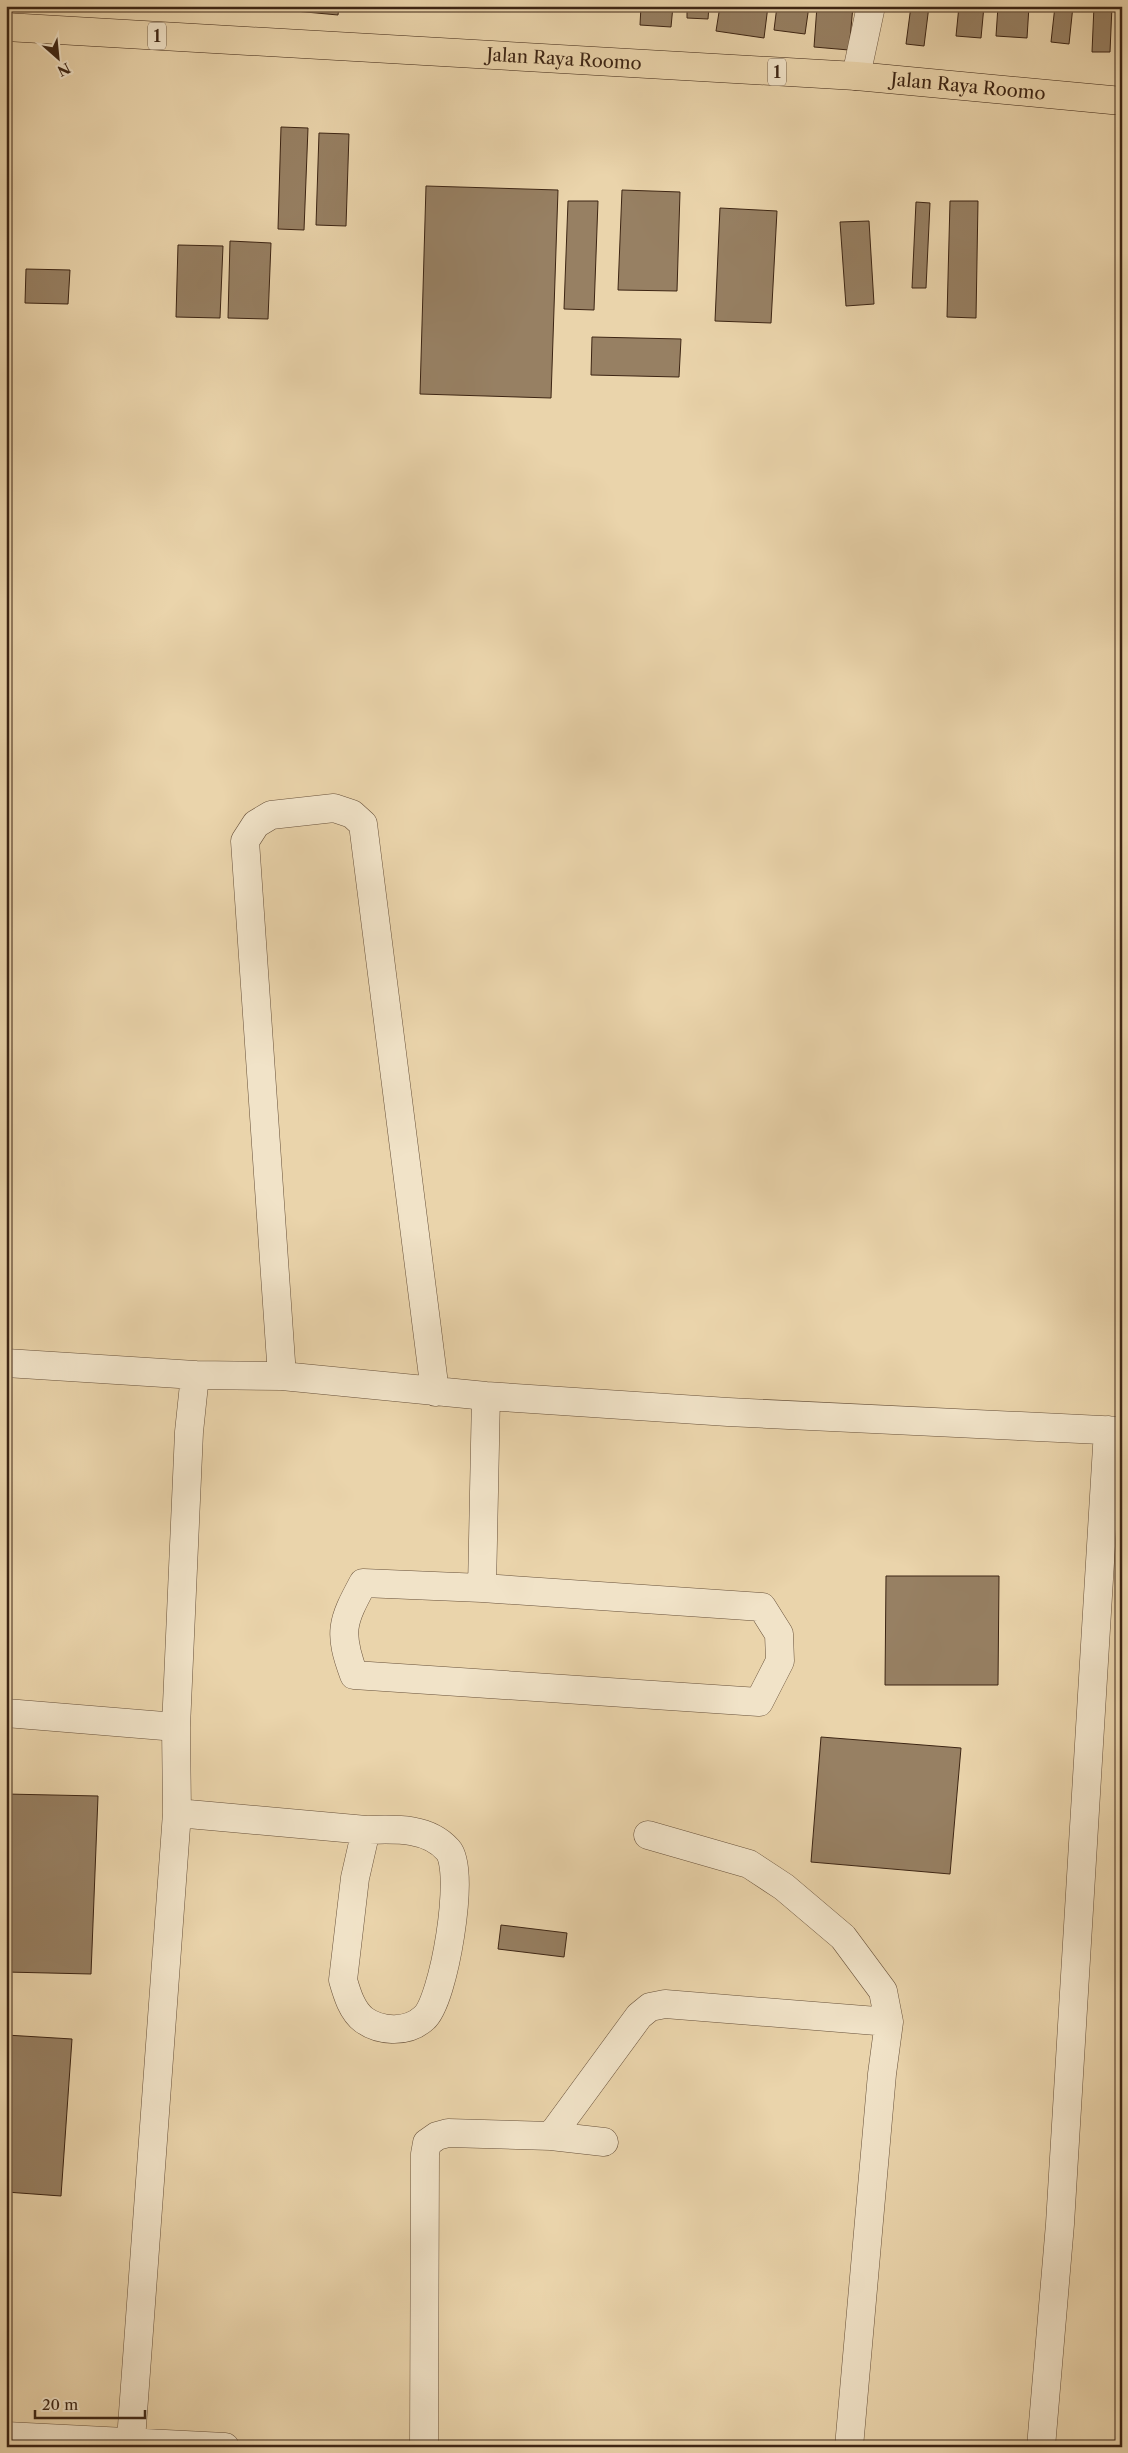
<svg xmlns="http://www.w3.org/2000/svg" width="1128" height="2453" font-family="'Libre Caslon Text',serif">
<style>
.building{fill:#978063;stroke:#3d2514}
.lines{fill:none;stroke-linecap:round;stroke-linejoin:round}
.minor-casing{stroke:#68513a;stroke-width:29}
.highway-casing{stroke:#3d2514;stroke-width:29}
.minor{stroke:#f1e3c8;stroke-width:28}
.highway{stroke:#ead4ab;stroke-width:28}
.labels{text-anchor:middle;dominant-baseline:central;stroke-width:5;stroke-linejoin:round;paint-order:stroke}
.shield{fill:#f1e3c8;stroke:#735e4a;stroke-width:1}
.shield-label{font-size:16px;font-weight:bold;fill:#3d2514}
.street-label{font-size:18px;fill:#3d2514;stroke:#f1e3c8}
</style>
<rect width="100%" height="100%" fill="#ead4ab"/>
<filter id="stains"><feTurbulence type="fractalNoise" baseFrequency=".004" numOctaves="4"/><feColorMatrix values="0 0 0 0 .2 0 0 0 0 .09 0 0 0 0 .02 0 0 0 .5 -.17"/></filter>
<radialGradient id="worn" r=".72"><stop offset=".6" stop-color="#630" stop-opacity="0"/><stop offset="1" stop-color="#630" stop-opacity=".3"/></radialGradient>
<!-- building -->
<path class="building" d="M 241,6 L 339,6 L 338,15 Z
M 641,6 L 673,6 L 671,27 L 640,25 Z
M 687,6 L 709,6 L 708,19 L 687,18 Z
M 720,6 L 768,6 L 764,38 L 716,31 Z
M 777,6 L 809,6 L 805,34 L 774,30 Z
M 817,6 L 853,6 L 849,50 L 814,47 Z
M 911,6 L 929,6 L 924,46 L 906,44 Z
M 959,6 L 984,6 L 981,38 L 956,36 Z
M 998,6 L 1029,6 L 1027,38 L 996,36 Z
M 1055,6 L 1073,6 L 1069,44 L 1051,42 Z
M 1094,6 L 1112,6 L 1110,52 L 1092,52 Z
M 281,127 L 308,128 L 304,230 L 278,229 Z
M 319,133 L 349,134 L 346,226 L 316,225 Z
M 426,186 L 558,190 L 551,398 L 420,394 Z
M 622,190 L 680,192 L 677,291 L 618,290 Z
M 568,201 L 598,201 L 594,310 L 564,309 Z
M 950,201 L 978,201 L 976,318 L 947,317 Z
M 916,202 L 930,203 L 926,288 L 912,288 Z
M 720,208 L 777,211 L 771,323 L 715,321 Z
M 869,221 L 874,304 L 846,306 L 840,222 Z
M 230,241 L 271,243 L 268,319 L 228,318 Z
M 178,245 L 223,246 L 220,318 L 176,317 Z
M 26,269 L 70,270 L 68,304 L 25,303 Z
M 592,337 L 681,339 L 679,377 L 591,375 Z
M 886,1576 L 999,1576 L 998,1685 L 885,1685 Z
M 821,1737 L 961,1748 L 950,1874 L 811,1862 Z
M 6,1794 L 98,1796 L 91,1974 L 6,1972 Z
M 501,1925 L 567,1933 L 564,1957 L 498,1949 Z
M 6,2035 L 72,2039 L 61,2196 L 6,2192 Z"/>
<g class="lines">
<defs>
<path id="minor" d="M 856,76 L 871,6
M 6,1363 L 195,1375 L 282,1376 L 486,1396 L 728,1412 L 1122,1431
M 282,1376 L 245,841 L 256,824 L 271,815 L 334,808 L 352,814 L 363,824 L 435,1392
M 363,1583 L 482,1588 L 762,1607 L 779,1634 L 780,1661 L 759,1702 L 354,1675 C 338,1632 342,1622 363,1583 Z
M 482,1588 L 486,1396
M 6,1713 L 176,1727
M 177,1813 L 366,1830 C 395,1829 428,1827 448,1850 C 466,1870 444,2001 424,2018 C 408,2033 381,2032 364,2020 C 352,2011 347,1994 343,1980 L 355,1878 L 366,1830
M 648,1835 L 749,1864 L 784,1887 L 843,1937 L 883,1991 L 889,2022 L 882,2074 L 849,2447
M 551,2136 L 639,2016 L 650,2007 L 665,2004 L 889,2022
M 6,2436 L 225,2447
M 131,2440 L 177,1813 L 176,1727 L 189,1432 L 195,1375
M 424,2447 L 425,2154 L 427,2143 L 437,2136 L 448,2133 L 551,2136 L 604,2142
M 1041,2447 L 1060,2224 L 1108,1430"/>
<g id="highway">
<path id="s1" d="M 6,27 L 856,76 L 1122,101"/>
</g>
</defs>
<!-- minor casing -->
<use href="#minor" class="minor-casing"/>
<!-- highway casing -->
<use href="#highway" class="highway-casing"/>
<!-- minor -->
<use href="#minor" class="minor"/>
<!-- highway -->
<use href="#highway" class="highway"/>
</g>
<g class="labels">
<!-- shield labels -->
<g class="shield">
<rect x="148" y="22.5" width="18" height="27" rx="4"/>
<rect x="768" y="58.5" width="18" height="27" rx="4"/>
</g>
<g class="shield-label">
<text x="157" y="36">1</text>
<text x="777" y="72">1</text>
</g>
<!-- street labels -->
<g class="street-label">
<text stroke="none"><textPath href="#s1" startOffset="559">Jalan Raya Roomo</textPath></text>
<text stroke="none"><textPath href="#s1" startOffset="964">Jalan Raya Roomo</textPath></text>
</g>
</g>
<!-- margin -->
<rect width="1128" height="2453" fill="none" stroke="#ead4ab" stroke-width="25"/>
<rect x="8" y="8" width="1113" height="2438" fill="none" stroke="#3d2514" stroke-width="2.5"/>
<rect x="12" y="12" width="1103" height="2428" fill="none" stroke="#3d2514"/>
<!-- north arrow -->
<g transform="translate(58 58) rotate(153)" stroke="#f1e3c8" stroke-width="4" paint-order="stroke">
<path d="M0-4L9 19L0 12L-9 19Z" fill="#3d2514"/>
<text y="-8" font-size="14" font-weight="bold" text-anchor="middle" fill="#3d2514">N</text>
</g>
<!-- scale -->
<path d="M35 2410v8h110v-8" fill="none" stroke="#3d2514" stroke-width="2.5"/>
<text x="42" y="2410" font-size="15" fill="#3d2514" stroke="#f1e3c8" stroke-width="4" paint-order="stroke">20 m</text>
<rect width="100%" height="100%" filter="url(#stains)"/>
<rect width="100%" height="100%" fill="url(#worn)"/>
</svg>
